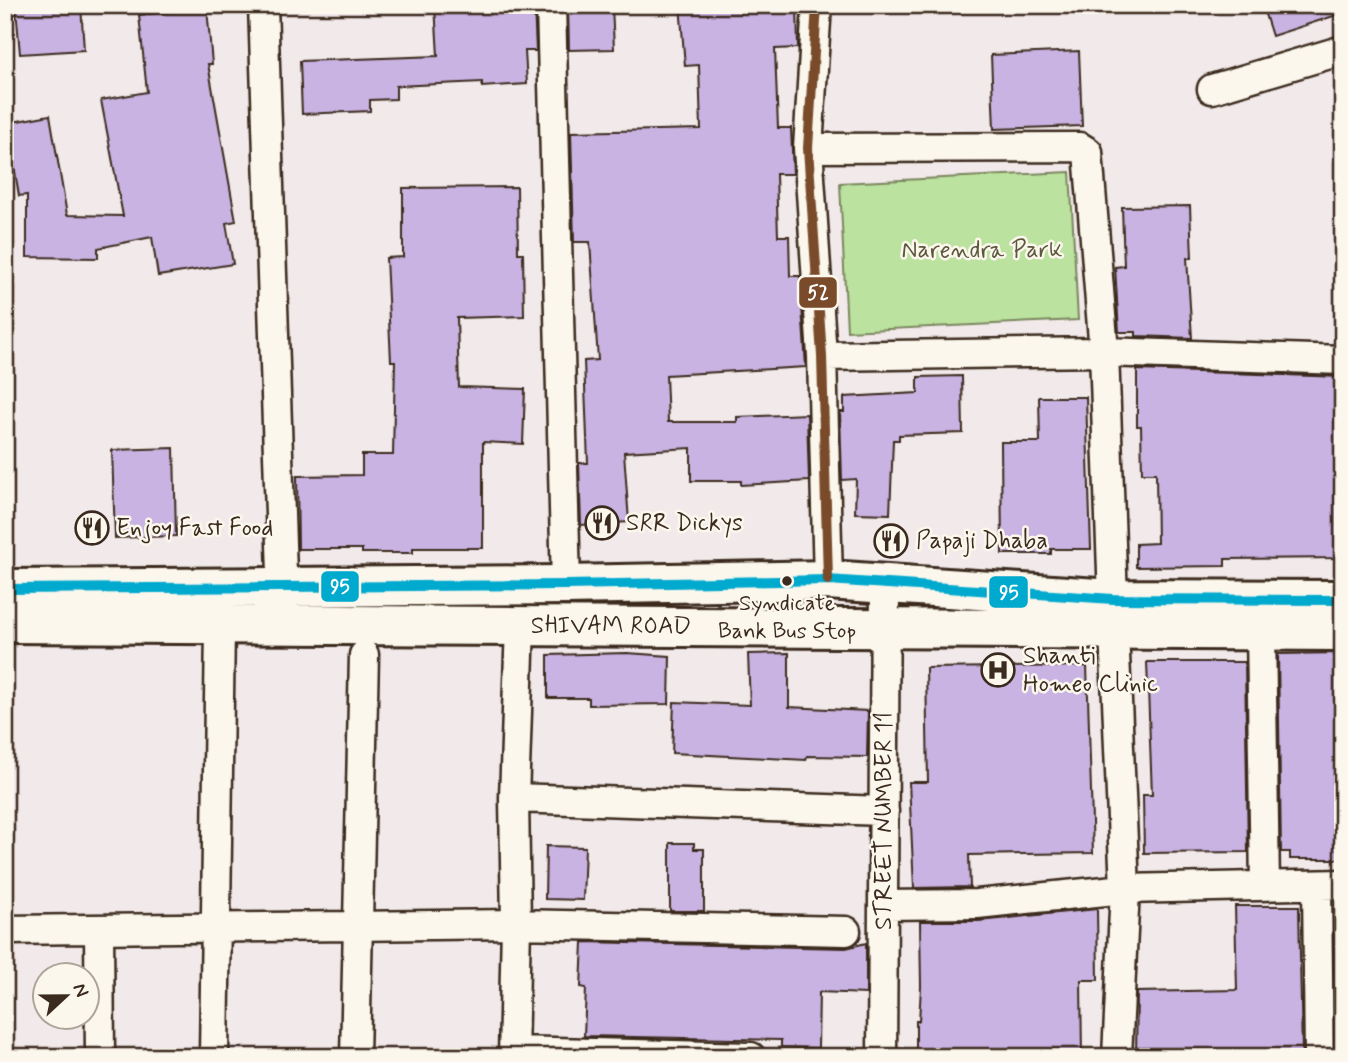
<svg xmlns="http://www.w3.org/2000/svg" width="1348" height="1062" font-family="Mynerve,sans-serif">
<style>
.green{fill:#bbe29e;stroke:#7b865e;stroke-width:2}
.building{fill:#c9b3e3;stroke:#3b2a1e;stroke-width:2}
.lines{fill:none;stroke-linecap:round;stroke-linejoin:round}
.minor-casing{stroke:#3b2a1e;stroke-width:33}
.secondary-casing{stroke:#3b2a1e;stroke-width:44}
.minor{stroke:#fbf7ec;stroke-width:28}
.secondary{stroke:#fbf7ec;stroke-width:38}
.bus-1-casing{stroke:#fbf7ec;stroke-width:16}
.bus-2-casing{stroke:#fbf7ec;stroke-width:16}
.bus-1{stroke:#00a9ce;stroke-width:10}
.bus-2{stroke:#7a4b2a;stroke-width:10}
.bus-dot{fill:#3b2a1e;stroke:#fbf7ec;stroke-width:2.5}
.labels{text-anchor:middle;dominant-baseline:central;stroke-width:5;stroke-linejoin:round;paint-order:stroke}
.bus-label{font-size:22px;fill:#3b2a1e;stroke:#fbf7ec}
.park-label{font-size:24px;fill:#5b583e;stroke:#fbf7ec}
.poi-label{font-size:24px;fill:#3b2a1e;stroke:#fbf7ec;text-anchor:start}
.street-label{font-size:24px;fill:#3b2a1e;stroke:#fbf7ec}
.line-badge{stroke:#fbf7ec;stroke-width:2.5}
.badge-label{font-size:19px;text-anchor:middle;font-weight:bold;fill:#fff}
</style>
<rect width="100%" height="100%" fill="#f1e9ea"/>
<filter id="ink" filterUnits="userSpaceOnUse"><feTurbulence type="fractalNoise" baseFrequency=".0143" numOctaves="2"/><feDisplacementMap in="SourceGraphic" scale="14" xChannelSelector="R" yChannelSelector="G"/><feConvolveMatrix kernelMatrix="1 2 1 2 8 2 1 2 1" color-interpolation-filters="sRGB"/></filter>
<g filter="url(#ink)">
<!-- green -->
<path class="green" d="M 1070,172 L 1078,320 L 847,331 L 840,183 Z"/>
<!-- building -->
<path class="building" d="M 81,5 L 84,50 L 20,54 L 16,8 Z
M 435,5 L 534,5 L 536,51 L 525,51 L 527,84 L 482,87 L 482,82 L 396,86 L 396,99 L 370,100 L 370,111 L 302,114 L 300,61 L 438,56 Z
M 568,5 L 612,5 L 614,49 L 569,50 Z
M 680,5 L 797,5 L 798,48 L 775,49 L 778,128 L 791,128 L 793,174 L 776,174 L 778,236 L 789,236 L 790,276 L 800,276 L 806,367 L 666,375 L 668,422 L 737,422 L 737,417 L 807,414 L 809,481 L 741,485 L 741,481 L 691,481 L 691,448 L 624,452 L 629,522 L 581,525 L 579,463 L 588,463 L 584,361 L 598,360 L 590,242 L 574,242 L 571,132 L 701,129 L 699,65 L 685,66 Z
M 1262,5 L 1343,5 L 1343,13 L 1272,36 Z
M 207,8 L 212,64 L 208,64 L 236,221 L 226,223 L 233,264 L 158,276 L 152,237 L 98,248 L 98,258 L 27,257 L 27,195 L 19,196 L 7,123 L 50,115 L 67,215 L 123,216 L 101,100 L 147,92 L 139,15 Z
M 1079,51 L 1082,126 L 994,129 L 991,55 Z
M 517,187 L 518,253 L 523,253 L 524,316 L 457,318 L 459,387 L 525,389 L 523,444 L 483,442 L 483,548 L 413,548 L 413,553 L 362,553 L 362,549 L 298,549 L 297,476 L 362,475 L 362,455 L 393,455 L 395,361 L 391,361 L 386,258 L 403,257 L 403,188 Z
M 1190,206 L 1192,258 L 1187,258 L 1192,338 L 1136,336 L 1136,332 L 1119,332 L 1115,267 L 1124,266 L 1122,207 Z
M 1137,370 L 1343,377 L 1343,558 L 1225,559 L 1225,566 L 1136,567 L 1136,544 L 1157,543 L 1156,473 L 1142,473 L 1141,426 L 1137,426 Z
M 962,376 L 963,433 L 899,435 L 899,440 L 893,440 L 890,514 L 855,513 L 856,479 L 842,480 L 840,412 L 844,412 L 844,397 L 918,393 L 918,377 Z
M 1039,397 L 1086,397 L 1091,549 L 1051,549 L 1051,554 L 1002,554 L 1001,442 L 1040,442 Z
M 174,448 L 176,536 L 115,538 L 112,450 Z
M 627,653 L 670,656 L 669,704 L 589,705 L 589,698 L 548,698 L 548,655 Z
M 789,653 L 789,707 L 868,711 L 867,757 L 807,756 L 806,760 L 672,753 L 674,702 L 750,705 L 748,654 Z
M 1343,653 L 1343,859 L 1290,859 L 1290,852 L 1281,852 L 1278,654 Z
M 1147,662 L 1245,662 L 1248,852 L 1144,853 L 1143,795 L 1152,795 Z
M 1087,666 L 1093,853 L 969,855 L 970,887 L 914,888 L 909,782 L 928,782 L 926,668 Z
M 670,843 L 694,843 L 694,849 L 704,849 L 704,911 L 670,911 Z
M 546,846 L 585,847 L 583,900 L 545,899 Z
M 1235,906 L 1299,906 L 1302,1054 L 1136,1057 L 1137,992 L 1237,990 Z
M 1097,909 L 1098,980 L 1081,980 L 1082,1057 L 1047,1057 L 1047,1053 L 916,1057 L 916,1021 L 919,1021 L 921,987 L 920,921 L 979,921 Z
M 1334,917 L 1343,917 L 1343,977 L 1335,977 Z
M 583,942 L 846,948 L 866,943 L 866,994 L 819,992 L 818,1048 L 781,1047 L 781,1040 L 584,1036 L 586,988 L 581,987 Z"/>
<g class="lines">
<defs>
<path id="minor" d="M 263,5 L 283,604
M 551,5 L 566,585
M 817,5 L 808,148 L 822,356 L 828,580
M 1212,89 L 1343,50
M 808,148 L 1080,147 L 1088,152 L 1104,352 L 1113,599
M 822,356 L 1104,352 L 1343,360
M 1114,630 L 1125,889 L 1117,1057
M 1261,631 L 1265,886
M 514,798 L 884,811
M 1317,885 L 1319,1057
M 883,905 L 977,904 L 1125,889 L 1343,884
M 99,929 L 100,1057
M 5,930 L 516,924 L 846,931
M 514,1051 L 751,1057
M 214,1057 L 220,627
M 355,1057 L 364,655
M 513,1057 L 516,924 L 514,798 L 520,625
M 882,1057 L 885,586"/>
<path id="secondary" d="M 5,589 L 566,585 L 828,580 L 1113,599 L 1343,600
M 5,623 L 1343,631"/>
</defs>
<!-- minor casing -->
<use href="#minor" class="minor-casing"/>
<!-- secondary casing -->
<use href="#secondary" class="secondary-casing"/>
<!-- minor -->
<use href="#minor" class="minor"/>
<!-- secondary -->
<use href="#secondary" class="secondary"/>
<defs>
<path id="bus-1" d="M 5,589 L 566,585 L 828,580 L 1113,599 L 1343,600"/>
<path id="bus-2" d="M 817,5 L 808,148 L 822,356 L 828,580"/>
</defs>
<!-- bus-1 casing -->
<use href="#bus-1" class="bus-1-casing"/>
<!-- bus-2 casing -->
<use href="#bus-2" class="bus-2-casing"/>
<!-- bus-1 -->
<use href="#bus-1" class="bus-1"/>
<!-- bus-2 -->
<use href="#bus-2" class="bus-2"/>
</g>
</g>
<!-- icons -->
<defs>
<symbol id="restaurant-ring" viewBox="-11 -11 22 22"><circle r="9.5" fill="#fbf7ec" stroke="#3b2a1e" stroke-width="1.5"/><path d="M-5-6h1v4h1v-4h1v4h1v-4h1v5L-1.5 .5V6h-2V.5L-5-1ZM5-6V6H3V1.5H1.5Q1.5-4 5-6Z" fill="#3b2a1e"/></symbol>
<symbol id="hospital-ring" viewBox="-11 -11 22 22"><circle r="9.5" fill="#fbf7ec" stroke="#3b2a1e" stroke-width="1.5"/><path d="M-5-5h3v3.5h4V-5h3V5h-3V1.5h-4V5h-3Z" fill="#3b2a1e"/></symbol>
</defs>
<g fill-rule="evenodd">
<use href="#restaurant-ring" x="583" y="504" width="38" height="38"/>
<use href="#restaurant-ring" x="73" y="509" width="38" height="38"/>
<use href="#restaurant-ring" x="872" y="522" width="38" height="38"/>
<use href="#hospital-ring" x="979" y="651" width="38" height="38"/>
</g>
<!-- markers -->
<circle class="bus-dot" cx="787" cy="581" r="6"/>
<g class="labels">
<!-- bus labels -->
<g class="bus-label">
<text x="787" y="604">Syndicate<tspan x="787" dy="28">Bank Bus Stop</tspan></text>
</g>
<!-- park labels -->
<g class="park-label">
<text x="982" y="250">Narendra Park</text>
</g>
<!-- poi labels -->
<g class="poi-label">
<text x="626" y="523">SRR Dickys</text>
<text x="116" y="528">Enjoy Fast Food</text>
<text x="916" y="541">Papaji Dhaba</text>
<text x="1023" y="656">Shanti<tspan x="1023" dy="28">Homeo Clinic</tspan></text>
</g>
<!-- street labels -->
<g class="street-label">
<text x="611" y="626">SHIVAM ROAD</text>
<text transform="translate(884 821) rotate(-90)">STREET NUMBER 11</text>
</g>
</g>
<g class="line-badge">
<rect x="798" y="276" width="40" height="33" rx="7" fill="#7a4b2a"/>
<rect x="320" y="570" width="40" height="33" rx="7" fill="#00a9ce"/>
<rect x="988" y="575" width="41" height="34" rx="7" fill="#00a9ce"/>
</g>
<g class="badge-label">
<text x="818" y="299">52</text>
<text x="340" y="593">95</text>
<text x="1009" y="599">95</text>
</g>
<!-- margin -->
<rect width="1348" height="1062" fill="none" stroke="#fbf7ec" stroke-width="28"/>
<rect x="14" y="14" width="1320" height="1034" fill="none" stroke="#3b2a1e" stroke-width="2.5" filter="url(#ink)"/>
<!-- north arrow -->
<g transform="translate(66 996) rotate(68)"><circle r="33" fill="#fbf7ec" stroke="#aea59a" stroke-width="2"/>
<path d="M0-5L12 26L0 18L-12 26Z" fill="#3b2a1e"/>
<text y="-10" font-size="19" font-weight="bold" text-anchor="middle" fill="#3b2a1e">N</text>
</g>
</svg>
